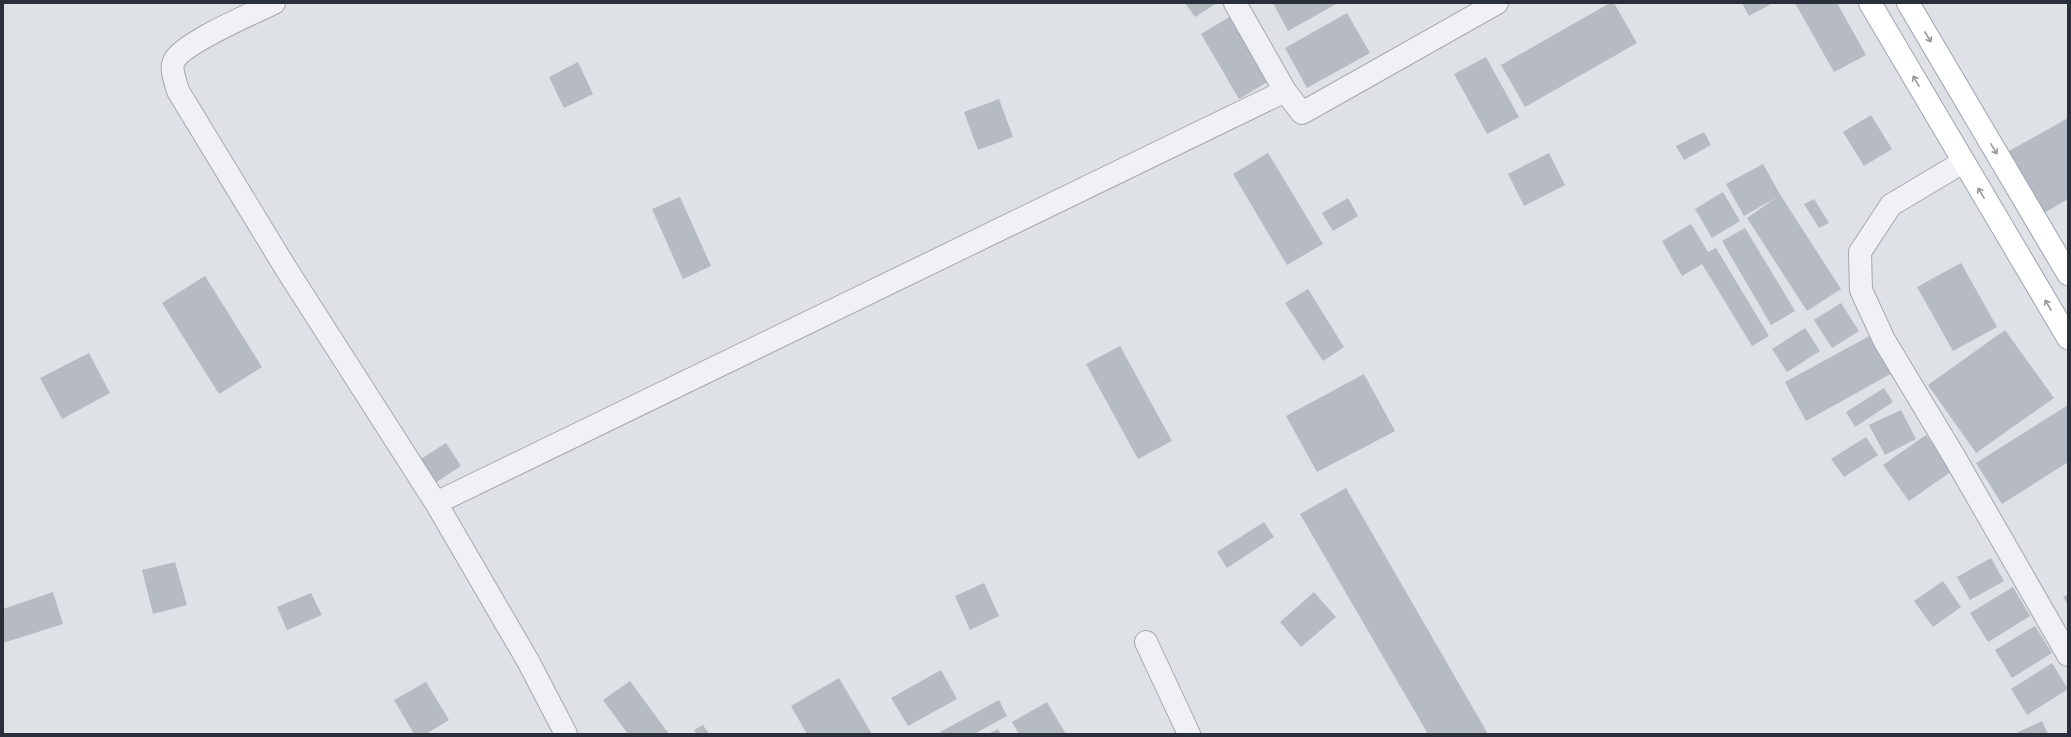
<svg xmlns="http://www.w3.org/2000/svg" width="2071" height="737" font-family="'Sofia Sans Condensed',sans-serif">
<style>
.building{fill:#b6bac2}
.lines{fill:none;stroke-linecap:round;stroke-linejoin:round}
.minor-casing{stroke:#a4a8af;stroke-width:24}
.major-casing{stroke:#9ea5b0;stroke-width:24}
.minor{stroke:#f0f1f4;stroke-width:22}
.major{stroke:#fff;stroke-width:22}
.oneway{stroke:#94979d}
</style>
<rect width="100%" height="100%" fill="#dee1e6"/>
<!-- building -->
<path class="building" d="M 1185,3 L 1217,3 L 1195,17 Z
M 1273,3 L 1335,3 L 1336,4 L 1288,31 Z
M 1610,3 L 1614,3 L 1637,43 L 1525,107 L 1501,65 Z
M 1742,3 L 1773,3 L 1749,16 Z
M 1795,3 L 1837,3 L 1866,55 L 1834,72 Z
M 1347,13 L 1370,53 L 1307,88 L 1285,48 Z
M 1231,16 L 1269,81 L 1239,99 L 1201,34 Z
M 1486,57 L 1519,117 L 1487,134 L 1454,74 Z
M 578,62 L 593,94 L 564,108 L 549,77 Z
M 999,99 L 1013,137 L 978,150 L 964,112 Z
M 1871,115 L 1892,149 L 1864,166 L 1843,132 Z
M 2068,118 L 2068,199 L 2044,213 L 2009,151 Z
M 1704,132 L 1711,145 L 1684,160 L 1676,146 Z
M 1268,153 L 1323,244 L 1287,265 L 1233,174 Z
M 1549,153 L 1565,185 L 1524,206 L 1508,174 Z
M 1763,164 L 1781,196 L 1841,289 L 1807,311 L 1747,218 L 1777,197 L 1744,216 L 1726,184 Z
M 1723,192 L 1740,221 L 1712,238 L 1695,209 Z
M 680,197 L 711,266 L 683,279 L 652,209 Z
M 1348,198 L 1358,216 L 1333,231 L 1322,213 Z
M 1814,199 L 1829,223 L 1819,228 L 1804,204 Z
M 1691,224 L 1708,252 L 1716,248 L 1769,336 L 1752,346 L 1702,264 L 1682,276 L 1662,241 Z
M 1745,228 L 1795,311 L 1771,325 L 1722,241 Z
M 1961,263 L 1997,327 L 1953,351 L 1917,287 Z
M 205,276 L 262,367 L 219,394 L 162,303 Z
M 1308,289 L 1344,347 L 1323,361 L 1285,303 Z
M 1841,303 L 1859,331 L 1832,348 L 1814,320 Z
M 1805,328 L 1820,351 L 1787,372 L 1772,349 Z
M 2005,330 L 2054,398 L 1976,453 L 1928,385 Z
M 1873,334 L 1894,372 L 1806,421 L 1785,382 Z
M 1120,346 L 1172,441 L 1138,459 L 1086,364 Z
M 89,353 L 110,393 L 62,419 L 40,378 Z
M 1364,374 L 1395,431 L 1317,472 L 1286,416 Z
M 1884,388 L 1893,402 L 1855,427 L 1846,412 Z
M 2068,405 L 2068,462 L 2002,504 L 1976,463 Z
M 1901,410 L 1916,439 L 1885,455 L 1869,425 Z
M 1926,435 L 1952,471 L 1909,501 L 1883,465 Z
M 1866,437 L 1878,455 L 1844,477 L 1831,459 Z
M 446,443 L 461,466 L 435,483 L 419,460 Z
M 1346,488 L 1488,734 L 1428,734 L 1300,514 Z
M 1264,522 L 1274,537 L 1227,568 L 1217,552 Z
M 1991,558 L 2004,581 L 1970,600 L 1957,577 Z
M 175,562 L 187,605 L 153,614 L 142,570 Z
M 1943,581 L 1961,607 L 1933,627 L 1914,601 Z
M 984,583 L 999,616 L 970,630 L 955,596 Z
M 2013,587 L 2030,616 L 1988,642 L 1970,613 Z
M 53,592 L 63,624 L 3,643 L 3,609 Z
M 1314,592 L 1336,617 L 1301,647 L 1280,622 Z
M 311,593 L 322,615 L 287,630 L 277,607 Z
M 2068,594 L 2068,605 L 2063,597 Z
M 2035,626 L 2052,653 L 2012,678 L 1995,650 Z
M 2052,663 L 2068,689 L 2027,715 L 2011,689 Z
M 941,670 L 957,699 L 908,726 L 891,698 Z
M 839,678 L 872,734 L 807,734 L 791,706 Z
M 630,681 L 669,734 L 628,734 L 603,700 Z
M 426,682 L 449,720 L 426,734 L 414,734 L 394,700 Z
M 999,700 L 1007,716 L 974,734 L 942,734 L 940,732 Z
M 1047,702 L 1066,734 L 1019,734 L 1012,722 Z
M 2042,721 L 2048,734 L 2014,734 Z
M 703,725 L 709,734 L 697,734 L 694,730 Z
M 998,729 L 1001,734 L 988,734 Z"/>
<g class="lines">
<defs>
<path id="minor" d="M 274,3 C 252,14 184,42 174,61 C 170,69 176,83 178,91 L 285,267 L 436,503 L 528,661 L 566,734
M 1235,3 L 1285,91 L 1302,113 L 1497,3
M 1963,162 L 1891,205 L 1860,252 L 1861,290 L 1884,340 L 1955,458 L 2068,655
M 436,503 L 1285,91
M 1146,642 L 1189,734"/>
<path id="major" d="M 1870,3 L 2068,338
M 1908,3 L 2068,274"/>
</defs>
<!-- minor casing -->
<use href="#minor" class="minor-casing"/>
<!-- major casing -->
<use href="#major" class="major-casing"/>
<!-- minor -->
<use href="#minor" class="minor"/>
<!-- major -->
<use href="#major" class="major"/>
</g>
<!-- one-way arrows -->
<defs><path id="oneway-shaft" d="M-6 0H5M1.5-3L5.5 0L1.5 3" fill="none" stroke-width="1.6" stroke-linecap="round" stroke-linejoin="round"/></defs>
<g class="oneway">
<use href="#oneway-shaft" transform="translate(1928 37) rotate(59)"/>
<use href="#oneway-shaft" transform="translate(1916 81) rotate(-120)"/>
<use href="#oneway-shaft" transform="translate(1994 149) rotate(59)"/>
<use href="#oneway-shaft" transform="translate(1981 193) rotate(-121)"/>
<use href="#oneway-shaft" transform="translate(2048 305) rotate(-121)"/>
</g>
<!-- border -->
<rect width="2071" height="737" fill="none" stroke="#292f3b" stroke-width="8"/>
</svg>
